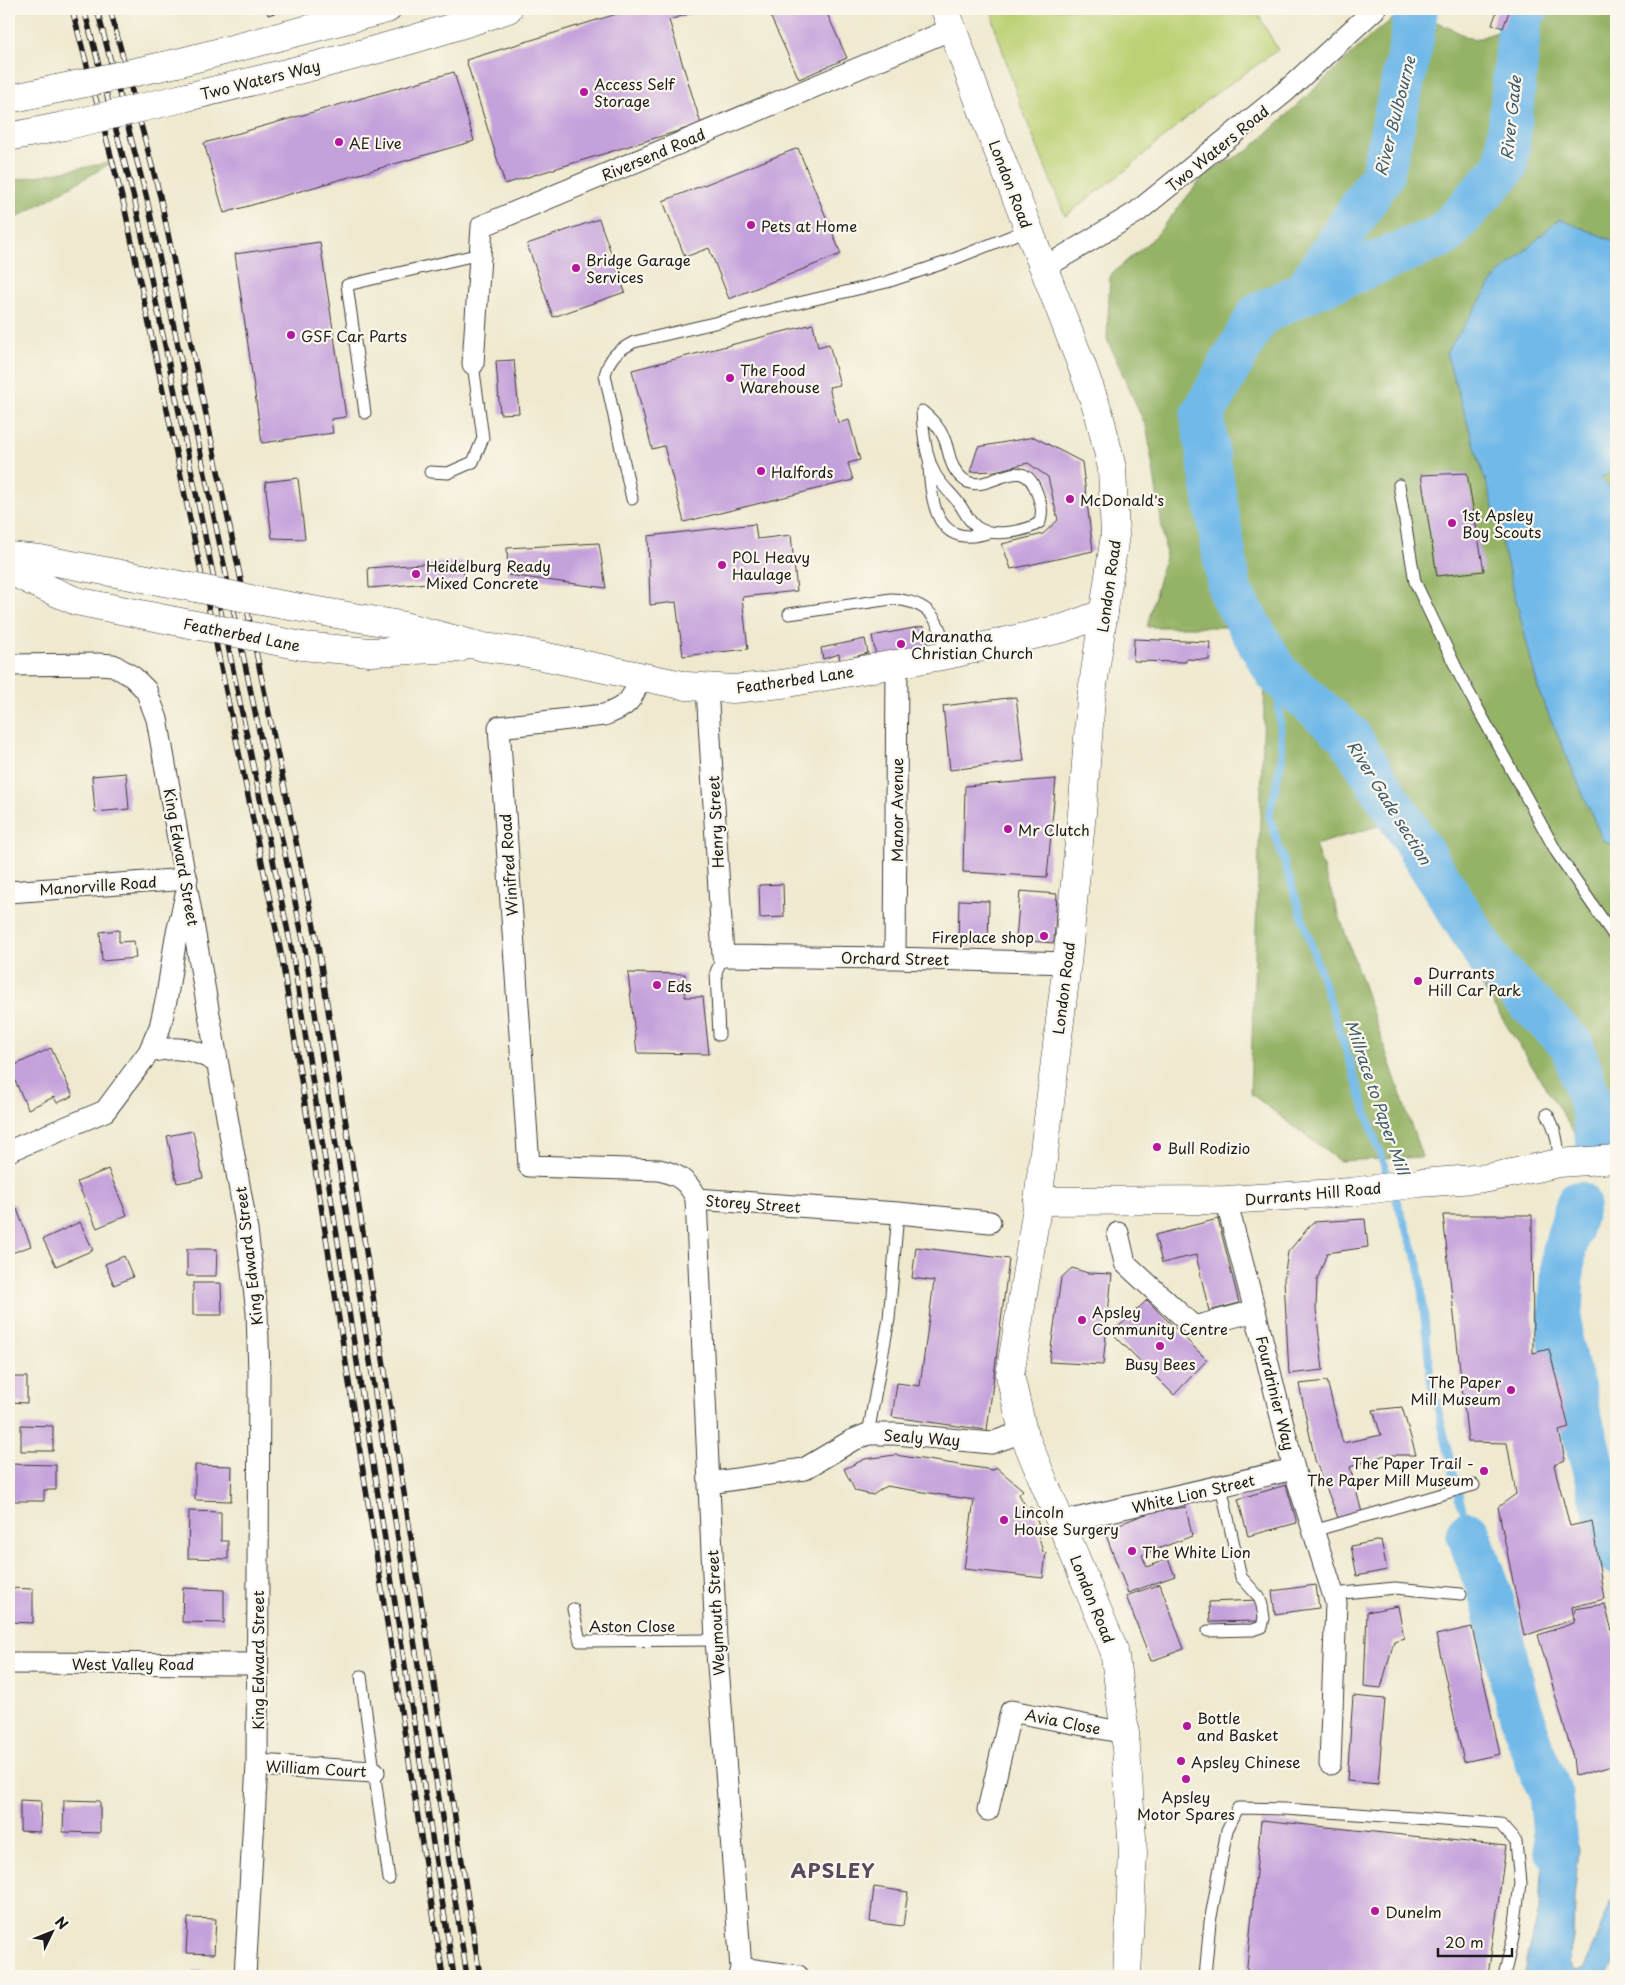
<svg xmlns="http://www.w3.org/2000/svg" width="1625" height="1985" font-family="'Playpen Sans',sans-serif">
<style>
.green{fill:#bcd175;stroke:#6c7648}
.forest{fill:#95b366;stroke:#586841}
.water{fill:#71b9e9;stroke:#466a82}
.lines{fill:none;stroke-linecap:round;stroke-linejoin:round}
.stream{stroke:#71b9e9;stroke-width:8}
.river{stroke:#71b9e9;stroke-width:44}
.building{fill:#c5a1db}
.lane-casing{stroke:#3c3b37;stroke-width:13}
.street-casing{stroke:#3c3b37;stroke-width:23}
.secondary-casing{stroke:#3c3b37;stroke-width:29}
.primary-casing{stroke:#3c3b37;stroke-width:29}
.highway-casing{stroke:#3c3b37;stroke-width:29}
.lane{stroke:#fff;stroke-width:11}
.street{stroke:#fff;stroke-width:21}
.secondary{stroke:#fff;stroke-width:28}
.primary{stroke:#fff;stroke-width:28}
.highway{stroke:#fff;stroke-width:28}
.rail-casing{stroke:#1c1c1c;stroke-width:5.5}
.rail{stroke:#fbf7ec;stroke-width:4;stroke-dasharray:11;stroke-linecap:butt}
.secondary-bridge-casing{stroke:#3c3b37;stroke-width:29;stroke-linecap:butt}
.highway-bridge-casing{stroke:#3c3b37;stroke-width:29;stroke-linecap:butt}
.secondary-bridge{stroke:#fff;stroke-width:28}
.highway-bridge{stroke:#fff;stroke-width:28}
.poi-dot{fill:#b5179e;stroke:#fbf7ec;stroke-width:2}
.labels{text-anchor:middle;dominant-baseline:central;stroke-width:4.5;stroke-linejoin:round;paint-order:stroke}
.street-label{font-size:15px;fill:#1c1c1c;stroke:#fbf7ec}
.poi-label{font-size:15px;fill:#1c1c1c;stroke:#fbf7ec;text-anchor:start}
.water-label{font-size:16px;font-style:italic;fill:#3e5b6e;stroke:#fbf7ec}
.district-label{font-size:20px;font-weight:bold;letter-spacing:1px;fill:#574b5f;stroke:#fbf7ec}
</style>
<rect width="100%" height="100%" fill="#fbf7ec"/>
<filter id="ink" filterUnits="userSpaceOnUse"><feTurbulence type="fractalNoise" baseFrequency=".02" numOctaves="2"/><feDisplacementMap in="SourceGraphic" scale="10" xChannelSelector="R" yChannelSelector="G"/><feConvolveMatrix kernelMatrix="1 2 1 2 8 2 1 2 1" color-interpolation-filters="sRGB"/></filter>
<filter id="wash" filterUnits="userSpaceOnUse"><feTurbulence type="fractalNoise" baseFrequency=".0096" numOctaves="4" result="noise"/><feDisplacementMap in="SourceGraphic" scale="20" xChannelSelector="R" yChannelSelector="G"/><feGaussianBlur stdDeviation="1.12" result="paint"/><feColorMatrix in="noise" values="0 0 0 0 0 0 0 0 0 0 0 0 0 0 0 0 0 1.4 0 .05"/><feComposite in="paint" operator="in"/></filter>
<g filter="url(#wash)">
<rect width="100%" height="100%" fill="#efe9cf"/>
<!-- green -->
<path class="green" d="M 992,9 L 1255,9 L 1278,50 L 1211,97 L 1126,170 L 1065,216 L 1020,104 L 994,24 Z"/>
<!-- forest -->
<path class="forest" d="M 1406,9 L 1426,9 L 1433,20 L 1474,40 L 1523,23 L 1531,9 L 1616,9 L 1616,1156 L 1591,1160 L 1381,825 L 1315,845 L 1422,1157 L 1339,1161 L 1250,1093 L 1265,682 L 1231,627 L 1147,627 L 1166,553 L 1147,429 L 1107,339 L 1110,275 L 1155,237 L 1206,173 L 1249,150 L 1373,34 Z
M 113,162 L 9,222 L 9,181 Z"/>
<!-- water -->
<path class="water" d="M 1559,219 L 1616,242 L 1616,470 L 1600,478 L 1616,493 L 1616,845 L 1603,841 L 1539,692 L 1491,499 L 1446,353 L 1495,278 Z
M 1550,1791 L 1567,1805 L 1579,1849 L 1574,1899 L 1573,1938 L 1568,1962 L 1574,1971 L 1583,1970 L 1616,1890 L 1616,1954 L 1611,1968 L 1603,1976 L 1523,1976 L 1540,1908 L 1544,1845 Z"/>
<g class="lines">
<!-- stream -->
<path class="stream" d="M 1277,673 L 1282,758 L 1269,816 L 1374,1136 L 1419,1265 L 1431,1381 L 1468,1533"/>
<!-- river -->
<path class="river" d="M 1526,9 L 1520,20 L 1506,166 L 1444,235 L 1305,292 L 1258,315 L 1202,416 L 1230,592 L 1277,673 L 1348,735 L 1494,967 L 1572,1045 L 1594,1114 L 1597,1139
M 1305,292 L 1382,175 L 1412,40 L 1416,9
M 1578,1203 L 1564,1251 L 1559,1337 L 1616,1553
M 1468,1533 L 1493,1603 L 1515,1695 L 1535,1757 L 1550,1791 L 1556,1850"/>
</g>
<g id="blocks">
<!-- building -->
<path class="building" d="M 266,9 L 289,9 L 268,15 Z
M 633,9 L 705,9 L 669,20 L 701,124 L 505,184 L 466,60 Z
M 767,9 L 825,9 L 847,58 L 799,79 Z
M 1498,9 L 1510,9 L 1503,28 L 1492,24 Z
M 454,72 L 474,141 L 224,213 L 204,143 Z
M 798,148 L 841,254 L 729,299 L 709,248 L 685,257 L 663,201 Z
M 599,219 L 625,292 L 553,317 L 527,244 Z
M 320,242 L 346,417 L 331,419 L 333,433 L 262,443 L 235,254 Z
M 813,324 L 818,347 L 829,344 L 840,385 L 829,387 L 838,423 L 849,420 L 860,460 L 848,463 L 853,480 L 684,522 L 664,446 L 652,449 L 632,370 Z
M 514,360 L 519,413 L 500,414 L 496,361 Z
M 1034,437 L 1082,462 L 1093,551 L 1011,569 L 1002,544 L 1043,534 L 1058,520 L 1048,477 L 1028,463 L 995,471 L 970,472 L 978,447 Z
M 1467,473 L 1484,571 L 1437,576 L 1421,475 Z
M 298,478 L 305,539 L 272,538 L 265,482 Z
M 755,524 L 757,539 L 791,535 L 797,591 L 742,597 L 748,649 L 683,656 L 676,602 L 650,605 L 648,536 Z
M 599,543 L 606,588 L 508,575 L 507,548 Z
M 463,561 L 464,580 L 369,588 L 368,568 Z
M 924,626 L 929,651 L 877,661 L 872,636 Z
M 865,639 L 868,653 L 840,661 L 839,654 L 823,659 L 821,648 Z
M 1134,639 L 1210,642 L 1209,660 L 1186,659 L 1186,662 L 1133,661 Z
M 1016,697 L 1024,761 L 950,770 L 943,706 Z
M 126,773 L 129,809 L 95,812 L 92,776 Z
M 1056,779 L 1047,877 L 963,872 L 965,786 Z
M 783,884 L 784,917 L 760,918 L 759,885 Z
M 1020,891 L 1057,894 L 1054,943 L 1016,940 Z
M 959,900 L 989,901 L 988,945 L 958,944 Z
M 119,930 L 119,942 L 134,941 L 136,958 L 102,961 L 100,932 Z
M 628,973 L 685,974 L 685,997 L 703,997 L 709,1054 L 637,1053 Z
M 51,1048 L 73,1096 L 57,1103 L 54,1097 L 28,1109 L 9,1068 Z
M 193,1131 L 203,1178 L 177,1183 L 167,1136 Z
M 108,1169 L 127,1215 L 97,1228 L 77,1182 Z
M 15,1204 L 31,1246 L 9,1254 L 9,1206 Z
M 1443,1215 L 1532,1215 L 1533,1353 L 1549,1349 L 1569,1428 L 1559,1431 L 1565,1460 L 1554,1465 L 1570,1526 L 1592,1521 L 1604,1599 L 1572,1607 L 1574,1619 L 1524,1636 L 1498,1507 L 1516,1494 L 1507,1443 L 1468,1442 Z
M 1218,1219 L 1239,1303 L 1209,1311 L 1196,1255 L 1162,1263 L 1155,1235 Z
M 1365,1219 L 1368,1247 L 1327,1253 L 1317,1280 L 1316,1309 L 1323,1370 L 1289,1374 L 1284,1279 L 1288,1252 L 1313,1222 Z
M 80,1222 L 93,1250 L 56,1266 L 43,1239 Z
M 916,1247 L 1009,1259 L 987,1430 L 892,1417 L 897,1383 L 920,1386 L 934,1281 L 912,1278 Z
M 187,1249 L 217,1249 L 216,1276 L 187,1276 Z
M 124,1256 L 133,1277 L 114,1285 L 105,1264 Z
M 1072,1268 L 1088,1273 L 1112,1274 L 1103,1365 L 1049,1362 L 1061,1278 Z
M 193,1283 L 221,1283 L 222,1315 L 193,1315 Z
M 9,1287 L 12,1299 L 9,1300 Z
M 1147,1300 L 1207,1360 L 1174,1395 L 1112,1333 Z
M 9,1377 L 27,1377 L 27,1403 L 9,1402 Z
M 1327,1381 L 1343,1443 L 1381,1435 L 1373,1410 L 1402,1407 L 1416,1455 L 1385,1455 L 1350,1467 L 1362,1513 L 1339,1520 L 1315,1460 L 1299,1384 Z
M 21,1425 L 53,1426 L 53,1451 L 21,1451 Z
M 895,1455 L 993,1470 L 996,1467 L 1023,1490 L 1019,1494 L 1027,1509 L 1031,1507 L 1042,1532 L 1038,1534 L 1043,1552 L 1046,1553 L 1043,1578 L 964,1569 L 974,1500 L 886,1486 L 873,1495 L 855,1491 L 844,1469 L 865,1459 Z
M 9,1464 L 56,1465 L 56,1490 L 44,1490 L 44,1501 L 9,1501 Z
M 195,1465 L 232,1466 L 231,1501 L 195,1500 Z
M 1286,1485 L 1297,1523 L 1248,1536 L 1238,1499 Z
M 1186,1507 L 1192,1536 L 1142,1555 L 1147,1567 L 1168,1559 L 1175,1576 L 1128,1593 L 1104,1530 L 1151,1512 Z
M 189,1511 L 221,1512 L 221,1541 L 228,1541 L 228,1559 L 188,1558 Z
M 1381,1540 L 1387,1570 L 1357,1576 L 1351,1546 Z
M 1160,1584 L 1184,1649 L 1151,1661 L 1126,1596 Z
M 1316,1585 L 1319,1608 L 1275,1614 L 1272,1591 Z
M 9,1588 L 33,1589 L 33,1623 L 9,1622 Z
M 183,1588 L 224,1590 L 224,1623 L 182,1622 Z
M 1258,1600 L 1258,1621 L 1210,1622 L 1209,1602 Z
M 1605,1604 L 1616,1647 L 1616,1765 L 1575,1776 L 1573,1757 L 1538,1635 L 1574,1623 L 1575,1609 Z
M 1398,1606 L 1404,1638 L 1394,1641 L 1381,1688 L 1364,1686 L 1367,1612 Z
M 1472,1627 L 1500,1754 L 1464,1762 L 1436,1635 Z
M 1353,1696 L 1385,1699 L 1378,1784 L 1347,1781 Z
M 20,1800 L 41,1801 L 40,1832 L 20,1831 Z
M 64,1800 L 100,1801 L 100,1833 L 63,1832 Z
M 1261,1820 L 1506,1846 L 1488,1976 L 1246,1976 Z
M 874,1887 L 908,1892 L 903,1926 L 870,1922 Z
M 188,1918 L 216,1919 L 214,1954 L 186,1953 Z
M 193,1970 L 220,1972 L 220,1976 L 192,1976 Z"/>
</g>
</g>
<g filter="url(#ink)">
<use href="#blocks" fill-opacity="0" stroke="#3c3b37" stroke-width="1"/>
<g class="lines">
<defs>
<path id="lane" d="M 922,411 C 931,419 939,426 944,438 C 950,452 949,468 963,479 C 987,499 1022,447 1037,493 C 1041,504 1043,510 1040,522 C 1027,532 992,537 978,528 C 968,522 964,509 957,501 C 950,492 941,485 935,474 C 925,456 923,431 922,411 Z
M 365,413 L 347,285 L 480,254
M 929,466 C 931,506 938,550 990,532
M 430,472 L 448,473 L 473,462 L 483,438 L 473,364
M 1399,485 L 1415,582 L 1462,680 L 1557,853 L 1616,939
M 632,499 L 605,375 C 610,356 617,351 634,342 L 887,282 L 944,263 L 1029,229
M 789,614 L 891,599 C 930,601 940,619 947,655
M 719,1035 L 716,972 L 723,956
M 1547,1114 C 1557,1130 1558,1145 1559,1163
M 868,1434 L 889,1319 L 898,1213
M 1313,1531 L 1474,1485
M 1333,1594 L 1395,1588 L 1461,1594
M 573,1609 L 580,1641 L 716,1640
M 1208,1631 L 1253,1630 L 1262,1627 L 1264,1618 L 1262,1605 L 1259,1597 L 1241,1577 L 1221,1486
M 361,1676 L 389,1879
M 1205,1976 L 1210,1922 L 1227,1830 L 1238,1808 L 1285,1809 L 1500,1824 L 1516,1842 L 1520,1883 L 1513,1938 L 1504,1976"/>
<path id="street" d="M 1044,268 L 1137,212 L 1286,91 L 1375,9
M 473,364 L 482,226 L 952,29
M 9,665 L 98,664 L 113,665 L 133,677 L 146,690 L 157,719 L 247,1230 L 257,1312 L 259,1372 L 257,1765 L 245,1976
M 640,677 C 633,700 627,707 604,715 L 499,727 L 529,1166 L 659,1170 C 677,1174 689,1181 696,1199 L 898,1213 L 990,1222
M 707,688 L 723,956 L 895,958 L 1067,963
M 9,892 L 187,879
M 895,958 L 897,663
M 149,1052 C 175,1046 194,1048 216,1062
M 9,1151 L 105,1111 L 149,1052 L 160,1027 L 167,996 L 176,937 L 186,895
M 696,1199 L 716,1640 L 741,1968 L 739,1976
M 1226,1200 L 1255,1311 L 1294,1469 L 1336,1603 L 1330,1764
M 1118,1233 L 1125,1263 L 1194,1327 L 1255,1311
M 709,1483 L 804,1469 L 851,1441 L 868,1434 L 896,1434 L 991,1443 L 1023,1432
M 1062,1522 L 1294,1469
M 9,1663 L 257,1664
M 257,1765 L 374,1772
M 988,1810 L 1011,1711 L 1125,1733
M 741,1968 L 798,1976"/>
<path id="secondary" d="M 9,556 L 40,559 L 196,588
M 9,570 L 37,584 L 76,601 L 170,620
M 261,601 L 400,625 L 483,647 L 523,652 L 687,686 L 733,689 L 782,684 L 947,655 L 1064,628 L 1104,613
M 302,646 L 370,652 L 459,648
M 1038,1201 L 1226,1200 L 1351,1192 L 1419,1183 L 1488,1178 L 1559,1163 L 1616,1159"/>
<path id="primary" d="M 945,9 L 986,120 L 1080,361 L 1099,414 L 1112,468 L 1115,535 L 1091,699 L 1083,802 L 1067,963 L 1038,1201 L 1010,1375 L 1023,1432 L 1114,1650 L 1125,1733 L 1133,1853 L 1127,1976"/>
<path id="highway" d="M 177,63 L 387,9
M 183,98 C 292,72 402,46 508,9
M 9,99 L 57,89
M 9,137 L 64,126"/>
</defs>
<!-- lane casing -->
<use href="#lane" class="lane-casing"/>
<!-- street casing -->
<use href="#street" class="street-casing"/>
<!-- secondary casing -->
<use href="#secondary" class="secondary-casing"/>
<!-- primary casing -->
<use href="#primary" class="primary-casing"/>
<!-- highway casing -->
<use href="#highway" class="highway-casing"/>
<!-- lane -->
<use href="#lane" class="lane"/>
<!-- street -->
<use href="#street" class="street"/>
<!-- secondary -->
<use href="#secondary" class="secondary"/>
<!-- primary -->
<use href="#primary" class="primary"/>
<!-- highway -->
<use href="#highway" class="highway"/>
<defs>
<path id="rail" d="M 72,9 L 124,205 L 281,953 L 443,1976
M 84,9 L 135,202 L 292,951 L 454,1976
M 97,9 L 147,199 L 305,949 L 467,1976
M 110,9 L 160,196 L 318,946 L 480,1976"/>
</defs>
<!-- rail casing -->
<use href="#rail" class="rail-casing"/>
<!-- rail -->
<use href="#rail" class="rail"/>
<defs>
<path id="secondary-bridge" d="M 196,588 L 261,601
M 170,620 L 302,646"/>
<path id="highway-bridge" d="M 57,89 L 177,63
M 64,126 L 183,98"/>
</defs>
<!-- secondary-bridge casing -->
<use href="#secondary-bridge" class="secondary-bridge-casing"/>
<!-- highway-bridge casing -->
<use href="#highway-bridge" class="highway-bridge-casing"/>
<!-- secondary-bridge -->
<use href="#secondary-bridge" class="secondary-bridge"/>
<!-- highway-bridge -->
<use href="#highway-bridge" class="highway-bridge"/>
</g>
</g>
<!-- markers -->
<g class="poi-dot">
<circle cx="584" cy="92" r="5"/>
<circle cx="339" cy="142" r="5"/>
<circle cx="751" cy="225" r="5"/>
<circle cx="576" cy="268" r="5"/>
<circle cx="291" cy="335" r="5"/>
<circle cx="730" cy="378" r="5"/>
<circle cx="761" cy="471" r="5"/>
<circle cx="1070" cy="499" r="5"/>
<circle cx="1452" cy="523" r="5"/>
<circle cx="722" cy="565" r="5"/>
<circle cx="416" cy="574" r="5"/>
<circle cx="901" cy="644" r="5"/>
<circle cx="1008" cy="829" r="5"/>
<circle cx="1044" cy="936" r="5"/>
<circle cx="1418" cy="981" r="5"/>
<circle cx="657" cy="985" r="5"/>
<circle cx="1157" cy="1147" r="5"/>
<circle cx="1082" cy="1320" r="5"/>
<circle cx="1160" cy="1346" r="5"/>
<circle cx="1511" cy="1390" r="5"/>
<circle cx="1484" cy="1471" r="5"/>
<circle cx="1004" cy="1520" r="5"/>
<circle cx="1132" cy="1551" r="5"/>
<circle cx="1187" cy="1726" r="5"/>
<circle cx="1181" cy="1761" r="5"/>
<circle cx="1186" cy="1779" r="5"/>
<circle cx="1375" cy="1911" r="5"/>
</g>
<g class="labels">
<!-- street labels -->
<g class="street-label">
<text transform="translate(260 79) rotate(-14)">Two Waters Way</text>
<text transform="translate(1217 148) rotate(-39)">Two Waters Road</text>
<text transform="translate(653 154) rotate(-23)">Riversend Road</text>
<text transform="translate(1011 184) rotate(69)">London Road</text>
<text transform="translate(1108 586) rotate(-82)">London Road</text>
<text transform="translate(242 634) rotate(11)">Featherbed Lane</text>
<text transform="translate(795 679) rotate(-8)">Featherbed Lane</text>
<text transform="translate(896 810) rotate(-90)">Manor Avenue</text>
<text transform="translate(715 822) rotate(-93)">Henry Street</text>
<text transform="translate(182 857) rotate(80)">King Edward Street</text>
<text transform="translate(508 865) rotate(-94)">Winifred Road</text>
<text transform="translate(98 885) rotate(-4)">Manorville Road</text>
<text transform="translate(895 958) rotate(1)">Orchard Street</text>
<text transform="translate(1063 988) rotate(-83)">London Road</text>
<text transform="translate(1313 1193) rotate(-5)">Durrants Hill Road</text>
<text transform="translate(753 1203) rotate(4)">Storey Street</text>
<text transform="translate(248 1256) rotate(-97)">King Edward Street</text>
<text transform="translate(1276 1393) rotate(76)">Fourdrinier Way</text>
<text transform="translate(922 1437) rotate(4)">Sealy Way</text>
<text transform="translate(1193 1493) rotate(-13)">White Lion Street</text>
<text transform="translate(1093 1599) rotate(68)">London Road</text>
<text transform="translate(715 1613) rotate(-93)">Weymouth Street</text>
<text x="632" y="1625">Aston Close</text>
<text transform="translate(257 1660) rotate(-90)">King Edward Street</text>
<text x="133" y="1663">West Valley Road</text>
<text transform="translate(1063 1721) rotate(11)">Avia Close</text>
<text transform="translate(316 1768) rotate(3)">William Court</text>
</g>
<!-- poi labels -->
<g class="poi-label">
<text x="594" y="83">Access Self<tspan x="594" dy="17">Storage</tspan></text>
<text x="349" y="142">AE Live</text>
<text x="761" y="225">Pets at Home</text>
<text x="586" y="259">Bridge Garage<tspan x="586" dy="17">Services</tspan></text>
<text x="301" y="335">GSF Car Parts</text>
<text x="740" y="369">The Food<tspan x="740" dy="17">Warehouse</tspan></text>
<text x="771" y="471">Halfords</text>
<text x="1080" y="499">McDonald's</text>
<text x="1462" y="514">1st Apsley<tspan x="1462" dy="17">Boy Scouts</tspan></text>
<text x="732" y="556">POL Heavy<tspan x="732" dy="17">Haulage</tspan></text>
<text x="426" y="565">Heidelburg Ready<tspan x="426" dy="17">Mixed Concrete</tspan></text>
<text x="911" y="635">Maranatha<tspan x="911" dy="17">Christian Church</tspan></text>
<text x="1018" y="829">Mr Clutch</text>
<text x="1034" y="936" text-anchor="end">Fireplace shop</text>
<text x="1428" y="972">Durrants<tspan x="1428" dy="17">Hill Car Park</tspan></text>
<text x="667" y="985">Eds</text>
<text x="1167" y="1147">Bull Rodizio</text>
<text x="1092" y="1311">Apsley<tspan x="1092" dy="17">Community Centre</tspan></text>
<text x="1160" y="1363" text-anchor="middle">Busy Bees</text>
<text x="1501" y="1381" text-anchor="end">The Paper<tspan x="1501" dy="17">Mill Museum</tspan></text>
<text x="1474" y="1462" text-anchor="end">The Paper Trail -<tspan x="1474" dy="17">The Paper Mill Museum</tspan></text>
<text x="1014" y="1511">Lincoln<tspan x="1014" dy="17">House Surgery</tspan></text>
<text x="1142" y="1551">The White Lion</text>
<text x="1197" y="1717">Bottle<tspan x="1197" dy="17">and Basket</tspan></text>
<text x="1191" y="1761">Apsley Chinese</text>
<text x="1186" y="1796" text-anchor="middle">Apsley<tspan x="1186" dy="17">Motor Spares</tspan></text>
<text x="1385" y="1911">Dunelm</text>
</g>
<!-- water labels -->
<g class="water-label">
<text transform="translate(1394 116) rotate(-76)">River Bulbourne</text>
<text transform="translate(1510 118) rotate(-84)">River Gade</text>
<text transform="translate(1390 802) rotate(58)">River Gade section</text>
<text transform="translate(1378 1097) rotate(71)">Millrace to Paper Mill</text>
</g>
<!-- district labels -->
<g class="district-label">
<text x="833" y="1870">APSLEY</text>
</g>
</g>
<!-- margin -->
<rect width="1625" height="1985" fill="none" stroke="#fbf7ec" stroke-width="30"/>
<!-- north arrow -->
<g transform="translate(52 1932) rotate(47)" stroke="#fbf7ec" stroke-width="4" paint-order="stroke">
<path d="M0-4L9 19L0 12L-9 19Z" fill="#1c1c1c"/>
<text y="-8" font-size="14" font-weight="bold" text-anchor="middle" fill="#1c1c1c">N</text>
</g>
<!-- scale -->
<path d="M1438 1948v8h74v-8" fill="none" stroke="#1c1c1c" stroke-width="2.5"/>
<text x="1445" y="1948" font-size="15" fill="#1c1c1c" stroke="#fbf7ec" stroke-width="4" paint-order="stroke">20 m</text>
</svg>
